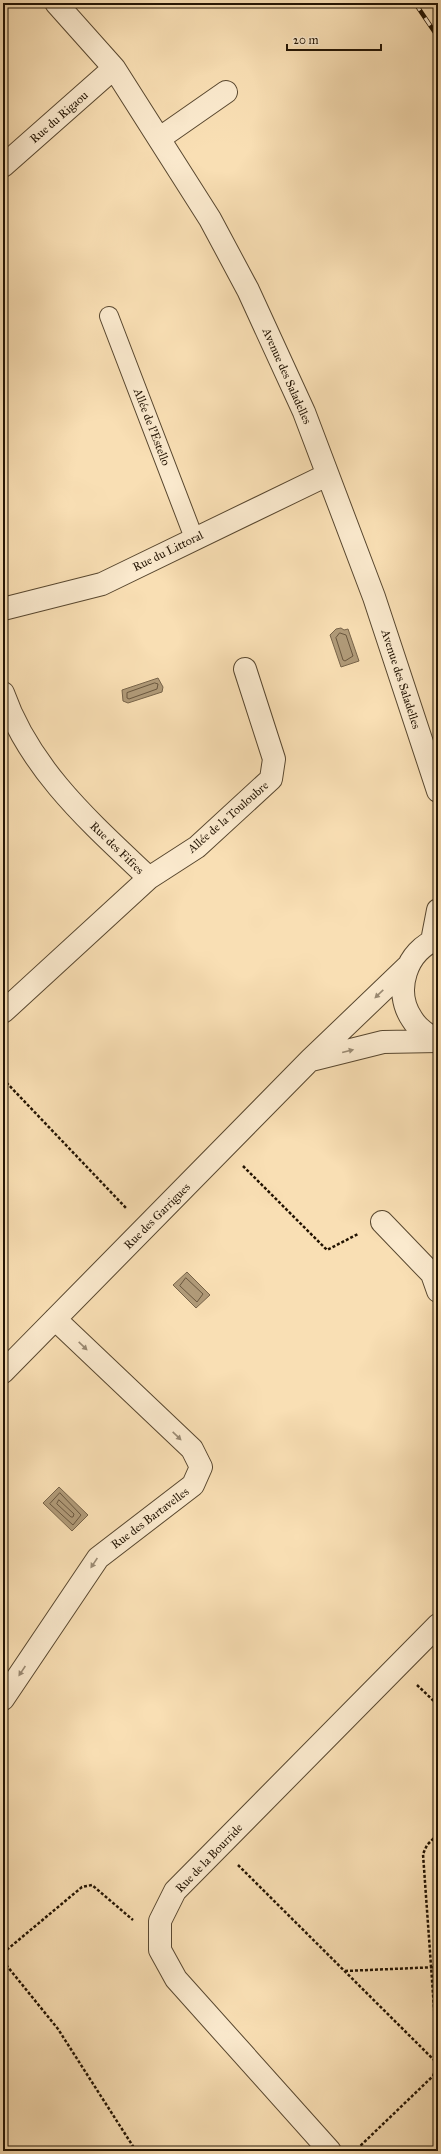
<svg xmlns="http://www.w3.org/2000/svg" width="441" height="2154" font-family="'IM FELL Great Primer',serif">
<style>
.water{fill:#b09a78;stroke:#786449}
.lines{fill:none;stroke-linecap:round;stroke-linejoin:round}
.shore{stroke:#6a573e;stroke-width:1}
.lane-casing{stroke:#58472f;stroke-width:20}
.street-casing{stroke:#58472f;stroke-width:24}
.path{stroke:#231403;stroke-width:2.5;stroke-dasharray:3 2;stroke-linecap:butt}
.lane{stroke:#fbeace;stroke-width:18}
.street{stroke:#fbeace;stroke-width:22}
.rail-casing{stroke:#231403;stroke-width:4.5}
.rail{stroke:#fbeace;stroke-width:3;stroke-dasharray:9;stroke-linecap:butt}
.oneway{fill:#9a8a73}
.labels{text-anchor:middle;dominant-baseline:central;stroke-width:4;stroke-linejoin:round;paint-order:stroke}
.street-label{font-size:12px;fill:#231403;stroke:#fbeace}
</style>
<rect width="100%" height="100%" fill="#f9dfb4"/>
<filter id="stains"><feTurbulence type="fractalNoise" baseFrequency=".005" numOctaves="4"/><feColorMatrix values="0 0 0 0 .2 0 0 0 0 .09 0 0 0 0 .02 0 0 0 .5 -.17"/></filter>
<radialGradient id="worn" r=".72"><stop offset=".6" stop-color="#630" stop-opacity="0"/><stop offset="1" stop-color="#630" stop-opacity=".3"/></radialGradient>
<!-- water -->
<path class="water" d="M 341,628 L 344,630 L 348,629 L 359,661 L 341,667 L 330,635 L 336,629 Z
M 158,678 L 163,687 L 162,692 L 128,703 L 123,701 L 122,690 Z
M 187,1272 L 210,1295 L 196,1308 L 173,1285 Z
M 59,1487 L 88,1515 L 72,1531 L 43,1503 Z"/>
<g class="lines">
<!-- shore -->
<path class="shore" d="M 340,633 L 346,635 L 353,656 L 345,661 L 343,660 L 336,638 Z
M 155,683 L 158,684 L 157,689 L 129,699 L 127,698 L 127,693 Z
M 186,1278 L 203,1294 L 197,1302 L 180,1286 Z
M 60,1493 L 81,1515 L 73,1525 L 50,1504 Z
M 59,1500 L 74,1514 L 73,1517 L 71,1517 L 57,1504 Z"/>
<defs>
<path id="lane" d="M 109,316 L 194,538"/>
<path id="street" d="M 56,3 L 114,68 L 210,219 L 248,290 L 304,412 L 374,597 L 438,791
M 160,138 L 226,92
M 3,166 L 114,68
M 3,609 L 102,584 L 327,475
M 3,693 C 30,770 91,823 149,878 L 3,1012
M 149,878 L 197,847 L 271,779 L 274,759 L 245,669
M 438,939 C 406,950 393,991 412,1019 C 418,1029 428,1035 438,1041
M 432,941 L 438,910
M 311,1060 L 383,1042 L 438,1041
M 382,1222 L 432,1274 L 438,1291
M 3,1372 L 310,1060 L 407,967
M 3,1699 L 98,1558 L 193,1485 L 201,1467 L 192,1449 L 55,1319
M 330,2151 L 176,1979 L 160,1950 L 160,1921 L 175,1891 L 438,1625"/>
</defs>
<!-- lane casing -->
<use href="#lane" class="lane-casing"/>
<!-- street casing -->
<use href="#street" class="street-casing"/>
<!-- path -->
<path class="path" d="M 3,1079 L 127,1209
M 243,1166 L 327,1250 L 358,1234
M 417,1685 L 438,1705
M 238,1865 L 438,2064
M 3,1953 L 82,1887 L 92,1885 L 133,1920
M 3,1961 L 58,2029 L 136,2151
M 345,1971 L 438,1967
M 357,2149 L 433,2076 L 438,2064 L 423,1854 L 427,1845 L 438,1834"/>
<!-- lane -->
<use href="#lane" class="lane"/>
<!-- street -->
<use href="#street" class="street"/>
<defs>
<path id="rail" d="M 415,3 L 438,37"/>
</defs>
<!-- rail casing -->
<use href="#rail" class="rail-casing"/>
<!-- rail -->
<use href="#rail" class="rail"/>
</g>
<!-- one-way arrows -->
<defs><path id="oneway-solid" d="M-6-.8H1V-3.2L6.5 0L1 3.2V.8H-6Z"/></defs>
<g class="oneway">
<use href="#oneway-solid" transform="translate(379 994) rotate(136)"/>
<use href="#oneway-solid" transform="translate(348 1051) rotate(-14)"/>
<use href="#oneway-solid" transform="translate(83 1346) rotate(44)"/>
<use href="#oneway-solid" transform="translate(177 1436) rotate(44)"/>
<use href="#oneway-solid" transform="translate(94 1563) rotate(124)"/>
<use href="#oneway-solid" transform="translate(22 1671) rotate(124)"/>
</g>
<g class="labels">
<!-- street labels -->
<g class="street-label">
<text transform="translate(59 117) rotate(-41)">Rue du Rigaou</text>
<text transform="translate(287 376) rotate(66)">Avenue des Saladelles</text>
<text transform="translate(152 427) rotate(69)">Allée de l'Estello</text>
<text transform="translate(168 551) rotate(-26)">Rue du Littoral</text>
<text transform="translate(401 679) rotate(72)">Avenue des Saladelles</text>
<text transform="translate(228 817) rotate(-41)">Allée de la Touloubre</text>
<text transform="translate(117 848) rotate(44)">Rue des Fifres</text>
<text transform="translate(157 1216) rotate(-45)">Rue des Garrigues</text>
<text transform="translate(150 1518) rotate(-37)">Rue des Bartavelles</text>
<text transform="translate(209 1858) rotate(-46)">Rue de la Bourride</text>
</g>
</g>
<!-- margin -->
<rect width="441" height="2154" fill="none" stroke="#f9dfb4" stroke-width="16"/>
<rect x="4" y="4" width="433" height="2146" fill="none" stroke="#231403" stroke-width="2"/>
<rect x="8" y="8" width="425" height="2138" fill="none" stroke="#231403"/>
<!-- scale -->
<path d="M287 44v6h94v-6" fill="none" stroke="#231403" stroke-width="2"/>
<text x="293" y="44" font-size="12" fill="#231403" stroke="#fbeace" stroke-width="3" paint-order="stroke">20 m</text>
<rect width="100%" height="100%" filter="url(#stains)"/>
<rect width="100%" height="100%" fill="url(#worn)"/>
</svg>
